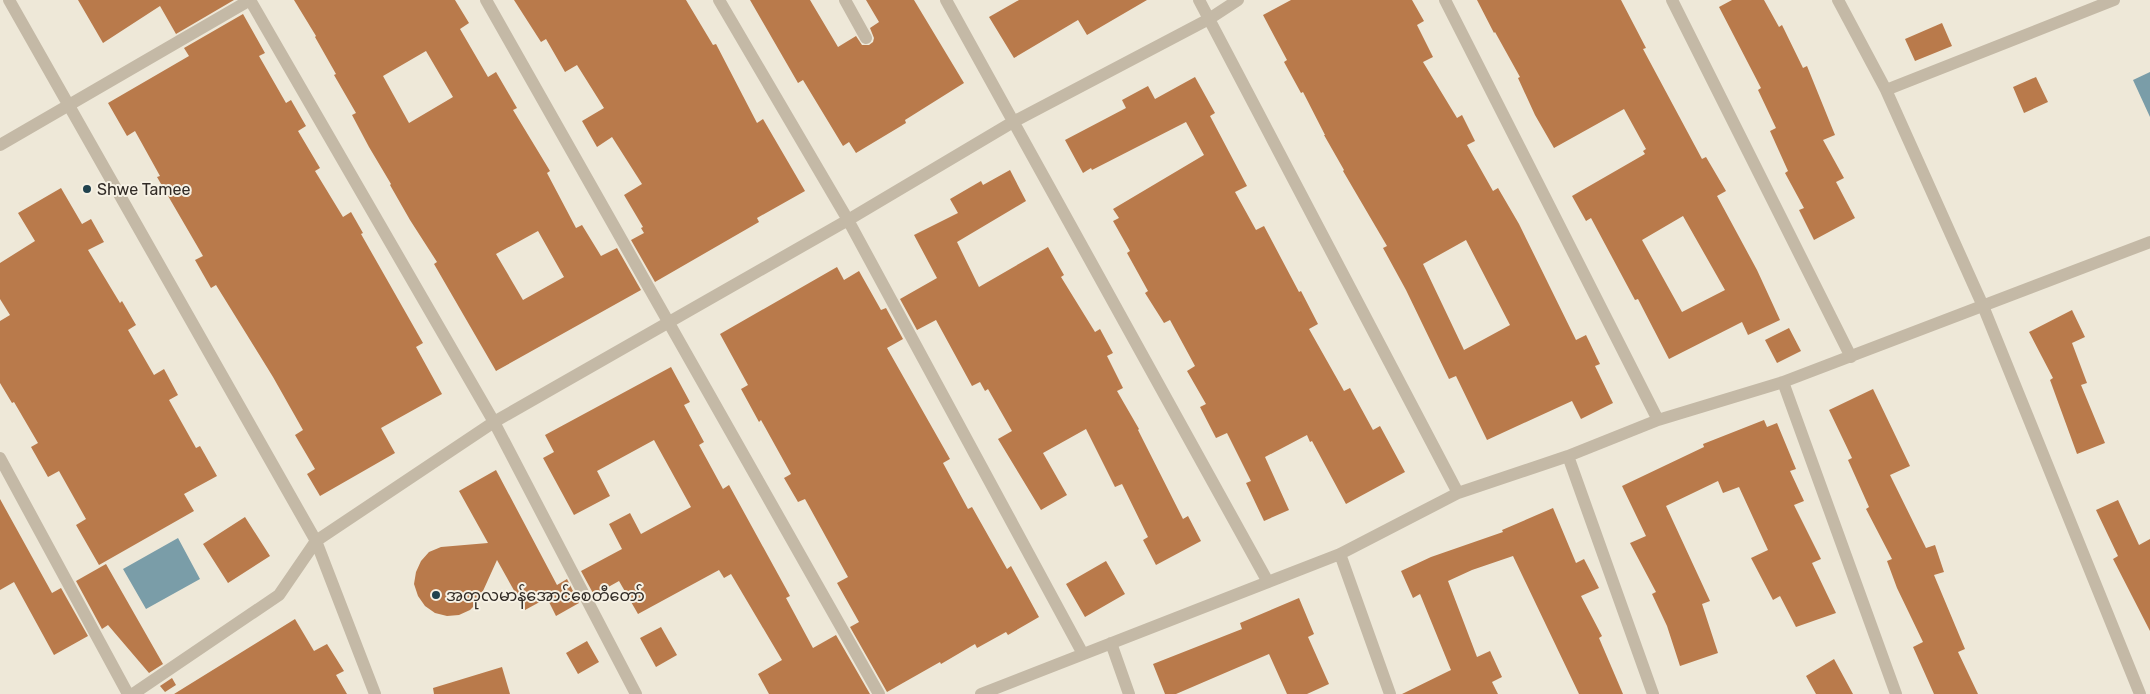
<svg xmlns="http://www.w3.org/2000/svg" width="2150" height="694" font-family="Rubik,'Noto Sans Myanmar',sans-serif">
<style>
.water{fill:#7a9da8}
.building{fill:#b97a4b;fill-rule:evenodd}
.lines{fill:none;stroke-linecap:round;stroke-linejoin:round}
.service{stroke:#c4b9a6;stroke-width:12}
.minor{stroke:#c4b9a6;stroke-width:12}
.poi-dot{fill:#20424e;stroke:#f6f1e4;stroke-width:2}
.labels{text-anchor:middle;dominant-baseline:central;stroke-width:4;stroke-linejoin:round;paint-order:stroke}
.poi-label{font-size:16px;fill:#312b26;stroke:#f6f1e4;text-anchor:start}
</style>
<rect width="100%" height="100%" fill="#eee8d8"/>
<!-- water -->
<path class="water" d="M 2150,72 L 2150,117 L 2133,80 Z
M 178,538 L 200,579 L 146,609 L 123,569 Z"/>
<!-- building -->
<path class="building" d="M 78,0 L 234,0 L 176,34 L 160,6 L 103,43 Z
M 294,0 L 455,0 L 469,23 L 460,29 L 488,77 L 496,72 L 517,108 L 513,110 L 550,171 L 547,173 L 576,228 L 582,225 L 601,256 L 617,248 L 641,290 L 496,371 L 434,264 L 437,262 L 410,220 L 390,185 L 391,184 L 369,147 L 352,115 L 356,113 L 334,75 L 336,74 L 315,37 L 316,36 ZM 426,51 L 453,97 L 409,123 L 383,76 ZM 538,231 L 564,277 L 523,300 L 496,254 Z
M 514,0 L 686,0 L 713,45 L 716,44 L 757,123 L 763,119 L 805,191 L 757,218 L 759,222 L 655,282 L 631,240 L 644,233 L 641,228 L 643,227 L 624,195 L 642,184 L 612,137 L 597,147 L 582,121 L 604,108 L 577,65 L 565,72 L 546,39 L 541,42 Z
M 750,0 L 810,0 L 838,47 L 856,36 L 862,45 L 869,45 L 873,42 L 874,38 L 870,28 L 879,22 L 866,0 L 914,0 L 964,83 L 905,120 L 906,123 L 856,153 L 849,142 L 843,146 L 803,80 L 798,83 Z
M 1019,0 L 1147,0 L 1087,35 L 1078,20 L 1014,58 L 989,17 Z
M 1291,0 L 1412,0 L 1424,21 L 1417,25 L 1433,57 L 1423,62 L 1457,118 L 1462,115 L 1475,141 L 1467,145 L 1493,191 L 1498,188 L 1519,224 L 1576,340 L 1586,335 L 1600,364 L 1595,366 L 1613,403 L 1581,419 L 1572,401 L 1487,440 L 1456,376 L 1449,379 L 1406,290 L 1383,248 L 1387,246 L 1343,171 L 1344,170 L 1324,135 L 1325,135 L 1303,92 L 1301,93 L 1284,62 L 1287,60 L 1263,15 ZM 1466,240 L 1510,325 L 1464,350 L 1423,264 Z
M 1477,0 L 1621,0 L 1646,48 L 1643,49 L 1702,159 L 1706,157 L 1726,191 L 1717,196 L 1757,270 L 1780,320 L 1748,335 L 1742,322 L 1669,359 L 1638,299 L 1635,300 L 1591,218 L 1586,221 L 1572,196 L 1645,154 L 1643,151 L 1646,149 L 1624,109 L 1554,148 L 1535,115 L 1518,78 L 1520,77 L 1495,32 L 1494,33 ZM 1683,216 L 1725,290 L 1682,312 L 1642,240 Z
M 1732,0 L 1764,0 L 1779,27 L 1782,25 L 1803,68 L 1807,66 L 1835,135 L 1823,140 L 1844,178 L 1836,182 L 1855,218 L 1814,240 L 1799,210 L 1804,208 L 1785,173 L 1788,171 L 1770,131 L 1776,128 L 1758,90 L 1761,88 L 1719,7 Z
M 243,14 L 265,53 L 259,56 L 286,103 L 291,100 L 306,126 L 298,131 L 320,168 L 315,171 L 343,217 L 351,212 L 363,233 L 361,234 L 423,343 L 416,347 L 442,394 L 381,428 L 395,453 L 320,496 L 307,474 L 315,469 L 295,435 L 303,430 L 273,377 L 216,285 L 211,288 L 195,260 L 203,256 L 157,177 L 160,176 L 135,131 L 127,136 L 108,103 L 189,56 L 184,48 Z
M 1942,23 L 1952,46 L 1915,61 L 1905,39 Z
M 1195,77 L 1215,113 L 1210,116 L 1247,186 L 1235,192 L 1256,230 L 1264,226 L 1299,292 L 1301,291 L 1318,324 L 1309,329 L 1344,391 L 1350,388 L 1373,430 L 1380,426 L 1405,472 L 1346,504 L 1312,441 L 1310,442 L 1307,435 L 1265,457 L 1289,510 L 1264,521 L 1246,483 L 1251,481 L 1227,433 L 1216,438 L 1200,407 L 1206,404 L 1187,371 L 1195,366 L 1170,320 L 1164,323 L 1145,293 L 1148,291 L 1127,253 L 1130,251 L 1113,221 L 1119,218 L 1113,209 L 1204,155 L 1186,122 L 1092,170 L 1091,168 L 1083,173 L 1065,140 L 1126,108 L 1122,100 L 1148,86 L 1155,99 Z
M 2036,77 L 2048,102 L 2024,113 L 2013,87 Z
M 1010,170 L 1026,201 L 957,242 L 979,287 L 1048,247 L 1064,275 L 1061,277 L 1095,332 L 1100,329 L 1113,353 L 1107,356 L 1123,388 L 1117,391 L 1139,429 L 1138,430 L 1183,519 L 1188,516 L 1201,541 L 1156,565 L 1143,540 L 1148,537 L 1122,484 L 1115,487 L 1086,429 L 1043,453 L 1067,495 L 1041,510 L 998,439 L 1012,431 L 988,389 L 985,391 L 980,382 L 972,386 L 936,320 L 917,330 L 900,299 L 937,278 L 914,235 L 958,213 L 950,199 L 981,181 L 983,185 Z
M 61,188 L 82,224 L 91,219 L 104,242 L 88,250 L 120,303 L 122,301 L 136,325 L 128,330 L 154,375 L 164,369 L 178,395 L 169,400 L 196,448 L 200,446 L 217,476 L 184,494 L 194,511 L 99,565 L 76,525 L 86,519 L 59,471 L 48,477 L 31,447 L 38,443 L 14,402 L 12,403 L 0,383 L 0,321 L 10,315 L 0,299 L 0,263 L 35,241 L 18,213 Z
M 837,267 L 844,280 L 859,271 L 881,310 L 886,308 L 903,339 L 887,348 L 950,459 L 943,463 L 968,509 L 972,507 L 1007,569 L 1011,566 L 1039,617 L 1008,635 L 1006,632 L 977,648 L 975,644 L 941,664 L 940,662 L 887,692 L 850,627 L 859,622 L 837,583 L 848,577 L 805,499 L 798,502 L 784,478 L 791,474 L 761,420 L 759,422 L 741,389 L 748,385 L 720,334 Z
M 2072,310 L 2085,337 L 2072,343 L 2087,383 L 2081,385 L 2105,443 L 2077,454 L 2050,380 L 2053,378 L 2029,332 Z
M 1789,328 L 1801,351 L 1777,363 L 1765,340 Z
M 671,367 L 690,402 L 684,405 L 704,442 L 699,445 L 723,489 L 729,485 L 790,596 L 786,598 L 813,648 L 836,635 L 870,694 L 769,694 L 758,674 L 782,660 L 731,574 L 724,578 L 719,570 L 638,614 L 619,581 L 594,595 L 581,571 L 622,549 L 609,524 L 630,513 L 641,534 L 691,507 L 654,440 L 597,471 L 610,496 L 574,515 L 543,458 L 554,452 L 545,435 Z
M 1873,389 L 1910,466 L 1890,475 L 1926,548 L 1935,545 L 1944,572 L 1934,575 L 1965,649 L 1958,652 L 1978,694 L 1934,694 L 1913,647 L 1923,642 L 1897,588 L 1887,561 L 1892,559 L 1866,509 L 1869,507 L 1848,460 L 1852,458 L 1829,410 Z
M 1764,420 L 1767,427 L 1777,423 L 1796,469 L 1790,471 L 1804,501 L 1794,505 L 1821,559 L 1812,563 L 1836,613 L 1796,627 L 1780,596 L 1773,600 L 1751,558 L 1768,550 L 1739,487 L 1723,493 L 1718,481 L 1666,506 L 1710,601 L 1702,604 L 1718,653 L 1680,666 L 1667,626 L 1652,594 L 1656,592 L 1630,543 L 1646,536 L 1622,486 L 1704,447 L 1703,444 Z
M 496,470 L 557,585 L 567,579 L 579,603 L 556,616 L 547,598 L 525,610 L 497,560 L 478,602 L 470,610 L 459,615 L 447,616 L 435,613 L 425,606 L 418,596 L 414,584 L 416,572 L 421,561 L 429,552 L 441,547 L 488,543 L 459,491 Z
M 0,499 L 52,593 L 61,588 L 88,636 L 54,655 L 14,582 L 0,590 Z
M 2118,500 L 2139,545 L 2150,539 L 2150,631 L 2113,559 L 2118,556 L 2096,510 Z
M 1553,508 L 1576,563 L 1584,559 L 1599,588 L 1581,596 L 1602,636 L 1599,638 L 1623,694 L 1579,694 L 1513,556 L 1472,570 L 1448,581 L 1477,657 L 1490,651 L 1502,677 L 1492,682 L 1498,694 L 1402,694 L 1451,670 L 1420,594 L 1413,598 L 1401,571 L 1431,557 L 1503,532 L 1502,530 Z
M 245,517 L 270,556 L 228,583 L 203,544 Z
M 1106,561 L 1125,594 L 1085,617 L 1066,584 Z
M 106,564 L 163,664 L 149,673 L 108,625 L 102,629 L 76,581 Z
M 1299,598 L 1314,634 L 1308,637 L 1329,684 L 1307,694 L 1287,694 L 1269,654 L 1176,694 L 1165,694 L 1153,664 L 1242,629 L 1240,623 Z
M 295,619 L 314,651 L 327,644 L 344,671 L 336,675 L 347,694 L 174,694 Z
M 661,627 L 677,655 L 656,667 L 640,638 Z
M 587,641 L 599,662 L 578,674 L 566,653 Z
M 1834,659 L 1853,694 L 1816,694 L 1806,676 Z
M 502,667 L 510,694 L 434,694 L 433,688 Z
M 172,678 L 176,685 L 165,692 L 160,686 Z"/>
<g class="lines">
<!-- service -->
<path class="service" d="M 845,0 L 866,38"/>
<!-- minor -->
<path class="minor" d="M 9,0 L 316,541 L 375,694
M 250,0 L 494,422 L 636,694
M 486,0 L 879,694
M 719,0 L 848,220 L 1083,654
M 946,0 L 1268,582
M 1199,0 L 1458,493
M 1445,0 L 1658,420
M 1672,0 L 1851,357
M 1838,0 L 1886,90 L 1983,306 L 2140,694
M 1886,90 L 2114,0
M 0,145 L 250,0
M 1783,382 L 1896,694
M 1568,456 L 1653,694
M 0,458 L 128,694
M 1340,554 L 1390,694
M 1111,643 L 1129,694
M 133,694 L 279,595 L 316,541 L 494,422 L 848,220 L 1013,122 L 1209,19 L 1238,0
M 981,694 L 1340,554 L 1458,493 L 1568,456 L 1658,420 L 1783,382 L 2150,242"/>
</g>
<!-- markers -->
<g class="poi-dot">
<circle cx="87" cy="189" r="5"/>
<circle cx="436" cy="595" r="5"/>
</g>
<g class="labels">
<!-- poi labels -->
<g class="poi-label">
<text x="97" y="189">Shwe Tamee</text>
<text x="446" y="595">အတုလမာန်အောင်စေတီတော်</text>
</g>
</g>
</svg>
